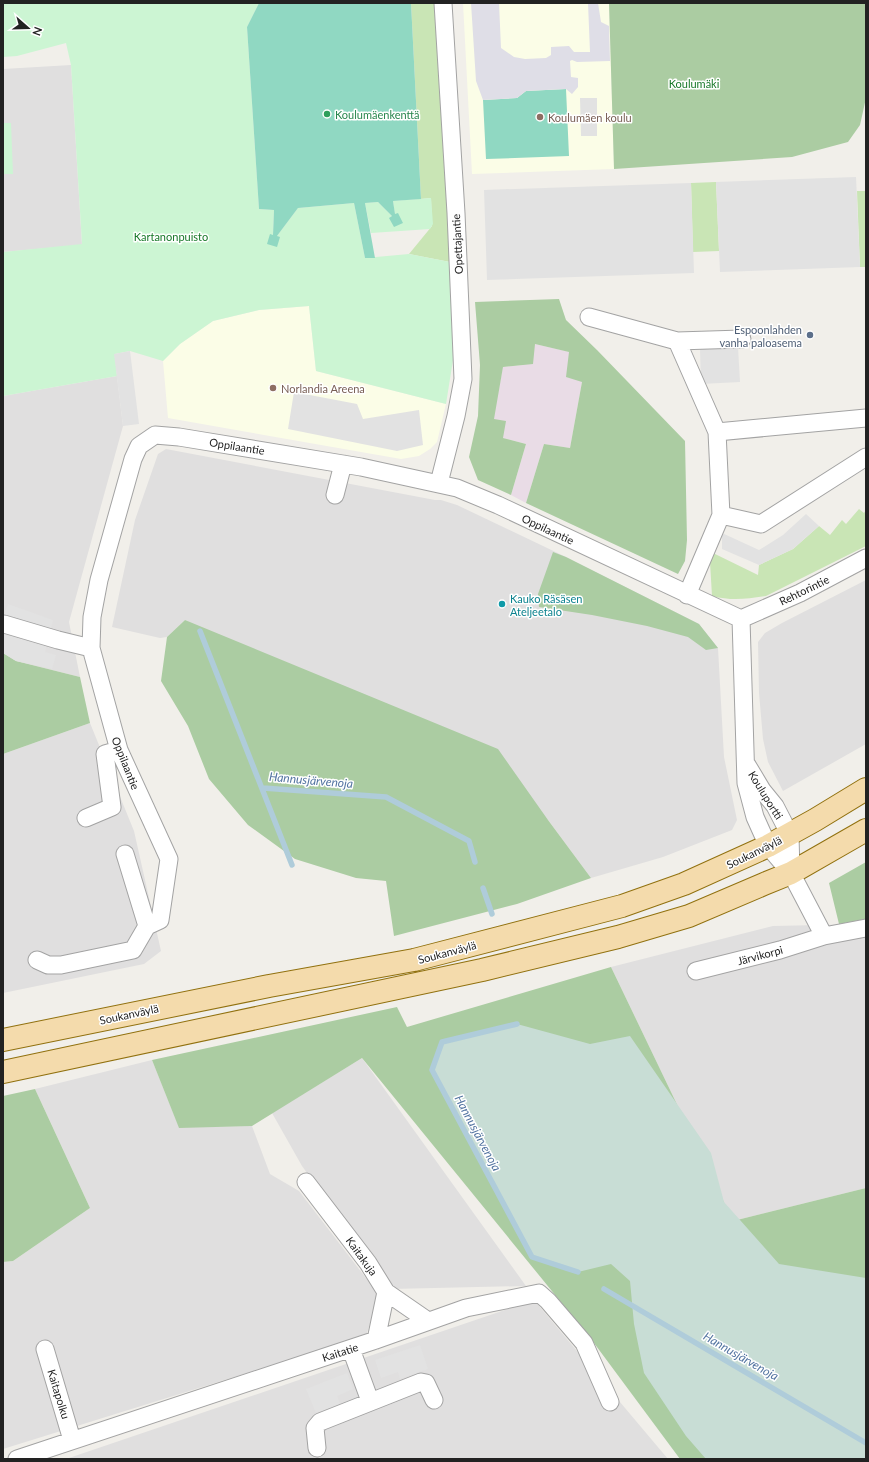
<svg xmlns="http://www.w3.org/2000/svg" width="869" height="1462" font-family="Lato,sans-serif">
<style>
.residential{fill:#e0dfdf}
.industrial{fill:#e9dce6}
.education{fill:#fbfde7}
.grass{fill:#c9e5b5}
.forest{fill:#abcca2}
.wetland{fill:#c8ddd5}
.park{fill:#ccf5d3}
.pitch{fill:#90d8c2}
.parking{fill:#e2e2e2}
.plaza{fill:#dfdee7}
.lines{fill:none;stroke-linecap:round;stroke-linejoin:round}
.stream{stroke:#afccda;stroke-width:5.5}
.minor-casing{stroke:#a3a3a3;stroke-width:19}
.major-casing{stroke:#91710f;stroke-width:24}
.minor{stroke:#fff;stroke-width:17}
.major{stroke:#f4dbac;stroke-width:22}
.leisure-dot{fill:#2e9e5b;stroke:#fff;stroke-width:1.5}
.education-dot{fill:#8d6e63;stroke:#fff;stroke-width:1.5}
.service-dot{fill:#5c6f8a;stroke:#fff;stroke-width:1.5}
.culture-dot{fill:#0f9aa8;stroke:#fff;stroke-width:1.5}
.labels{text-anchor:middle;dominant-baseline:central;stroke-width:3;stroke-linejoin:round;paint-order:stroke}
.park-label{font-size:11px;fill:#177828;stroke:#fff}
.leisure-label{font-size:11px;fill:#27864d;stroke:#fff;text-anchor:start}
.education-label{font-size:11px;fill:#785e54;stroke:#fff;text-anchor:start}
.street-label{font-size:11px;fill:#222;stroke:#fff}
.service-label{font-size:11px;fill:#4e5e75;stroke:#fff;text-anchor:end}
.culture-label{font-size:11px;fill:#0d838f;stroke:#fff;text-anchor:start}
.water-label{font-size:12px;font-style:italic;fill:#5374a1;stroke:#fff}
</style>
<rect width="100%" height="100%" fill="#f1efea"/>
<!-- residential -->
<path class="residential" d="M 71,65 L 82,245 L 3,252 L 3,69 Z
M 117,376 L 123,426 L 69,622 L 80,677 L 16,661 L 3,653 L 3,396 Z
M 166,449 L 435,500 L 441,500 L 457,505 L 566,557 L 699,624 L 718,648 L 724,757 L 737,820 L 732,830 L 663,857 L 591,878 L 548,820 L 185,620 L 167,637 L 160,638 L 112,627 L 135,520 L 158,454 Z
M 866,580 L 866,744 L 783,791 L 768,762 L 763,739 L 759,693 L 758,642 L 765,633 L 782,623 Z
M 90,723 L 134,831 L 161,951 L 144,964 L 3,993 L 3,754 Z
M 866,924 L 866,1188 L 733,1221 L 611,967 L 773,926 Z
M 362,1058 L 526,1286 L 391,1289 L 302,1166 L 272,1113 Z
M 152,1060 L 179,1127 L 252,1126 L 270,1174 L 299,1191 L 379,1295 L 366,1336 L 3,1449 L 3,1262 L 13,1261 L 90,1208 L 35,1089 Z
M 534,1300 L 668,1459 L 66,1459 Z"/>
<!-- industrial -->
<path class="industrial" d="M 535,344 L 570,352 L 582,382 L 570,448 L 544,444 L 526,503 L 511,495 L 526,444 L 503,438 L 493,419 L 503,367 L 523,365 Z"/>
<!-- education -->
<path class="education" d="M 463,3 L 609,3 L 614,169 L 472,174 Z
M 309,306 L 316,371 L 446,404 L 437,442 L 430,449 L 419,456 L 401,459 L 168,418 L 163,361 L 180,344 L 213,321 L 259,310 Z"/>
<!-- grass -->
<path class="grass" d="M 411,3 L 435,3 L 450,262 L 409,254 L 432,226 L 431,198 L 421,199 Z
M 716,182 L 719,251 L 693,252 L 691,183 Z
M 857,191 L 866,191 L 866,267 L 860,267 Z
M 859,509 L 864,513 L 866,510 L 866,546 L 766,596 C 747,599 731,601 712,596 L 710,562 L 713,553 L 758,575 L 759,565 L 793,549 L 819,526 L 830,535 L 842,520 L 846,524 Z"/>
<!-- forest -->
<path class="forest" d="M 609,3 L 866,3 L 866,98 L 860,125 L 848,142 L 792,157 L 614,169 Z
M 559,299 L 566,320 L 597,350 L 685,441 L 687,540 L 685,561 L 678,574 L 526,503 L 544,444 L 570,448 L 582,382 L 566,377 L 569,352 L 535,344 L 533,364 L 503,367 L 494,419 L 506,421 L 503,438 L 526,444 L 511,495 L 478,480 L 469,457 L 478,416 L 480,365 L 475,302 Z
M 553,552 L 566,557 L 699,624 L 718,648 L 706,650 L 688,637 L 647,626 L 592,615 L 539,607 L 538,594 Z
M 185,620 L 498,749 L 548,820 L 591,878 L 517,904 L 394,936 L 386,881 L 356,878 L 295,859 L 248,825 L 209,779 L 188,726 L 161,681 L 167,637 Z
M 3,653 L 16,661 L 80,677 L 90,723 L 3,754 Z
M 866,862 L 866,919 L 839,924 L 829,883 Z
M 611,967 L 733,1221 L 866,1188 L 866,1459 L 680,1459 L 591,1339 L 362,1058 L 252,1126 L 179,1128 L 152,1060 L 397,1007 L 407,1027 Z
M 35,1089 L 90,1208 L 13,1261 L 3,1262 L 3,1096 Z"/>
<!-- wetland -->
<path class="wetland" d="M 517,1024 L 590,1044 L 630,1036 L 711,1153 L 724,1202 L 779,1264 L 866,1278 L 866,1459 L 706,1459 L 686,1436 L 644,1373 L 634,1324 L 630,1281 L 611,1264 L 578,1272 L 532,1257 L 432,1070 L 442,1042 Z"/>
<!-- park -->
<path class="park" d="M 3,3 L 259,3 L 247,27 L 259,209 L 274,210 L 273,235 L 277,236 L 298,208 L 354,203 L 365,258 L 409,254 L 450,262 L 453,360 L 446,404 L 316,371 L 309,306 L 259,310 L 213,321 L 180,344 L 163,361 L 130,351 L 115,354 L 117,376 L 3,396 L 3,252 L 82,244 L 71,65 L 66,43 L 17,56 L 3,57 Z
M 3,123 L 11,123 L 13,174 L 3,174 Z
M 431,198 L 433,224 L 430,229 L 371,233 L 365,203 L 378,202 L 392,216 L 389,218 L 395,215 L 393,201 Z"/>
<!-- pitch -->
<path class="pitch" d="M 259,3 L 411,3 L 421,199 L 393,201 L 395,214 L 398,213 L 403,223 L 394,227 L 389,218 L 392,216 L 378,202 L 365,203 L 375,258 L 365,258 L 354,203 L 298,208 L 277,236 L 280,237 L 277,247 L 267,244 L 270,234 L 273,235 L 274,210 L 259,209 L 247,27 Z
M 566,89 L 569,156 L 486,159 L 483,100 L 517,98 L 526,91 Z"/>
<!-- parking -->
<path class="parking" d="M 580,98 L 597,98 L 597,136 L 581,136 Z
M 856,177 L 860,267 L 720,272 L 716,182 Z
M 691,183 L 694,273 L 487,280 L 484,190 Z
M 738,347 L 740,382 L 701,384 L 700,349 Z
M 130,351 L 139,424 L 123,426 L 114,354 Z
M 294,392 L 357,404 L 363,419 L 419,410 L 423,445 L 397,451 L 288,429 Z
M 806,514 L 819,526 L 793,549 L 759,565 L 722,549 L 722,533 L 759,550 L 783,535 Z
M 8,604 L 53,620 L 45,652 L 56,655 L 52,669 L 16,661 L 3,653 L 3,617 Z
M 420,1345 L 428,1369 L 400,1379 L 398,1372 L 381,1378 L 375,1360 Z
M 347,1373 L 353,1389 L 337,1396 L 340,1404 L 316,1413 L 306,1389 Z"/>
<!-- plaza -->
<path class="plaza" d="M 471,3 L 499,3 L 501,48 L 514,57 L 525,59 L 546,58 L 551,55 L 551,47 L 569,46 L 574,52 L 590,52 L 588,3 L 598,3 L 601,22 L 609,26 L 610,61 L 577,62 L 572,60 L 570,61 L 571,77 L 578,78 L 578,87 L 572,94 L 566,89 L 526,91 L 517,98 L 483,100 L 476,81 Z"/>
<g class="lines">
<!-- stream -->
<path class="stream" d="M 200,631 L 292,865
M 263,788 L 386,797 L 469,841 L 475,862
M 483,888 L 492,914
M 517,1024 L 442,1042 L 432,1070 L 532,1257 L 578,1272
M 604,1289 L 866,1443"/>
<defs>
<path id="minor" d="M 589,317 L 677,341 L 717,432 L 721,515 L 687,595
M 677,341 L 742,339
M 717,432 L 866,418
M 439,483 L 456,416 L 463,379 L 456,213 L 443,3
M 335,495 L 343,464
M 721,515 L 761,524 L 866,457
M 741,619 L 746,783 L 755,817 L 768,846 L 791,873 L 824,936 L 866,928
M 741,619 L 800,593 L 866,558
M 4,624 L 58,640 L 91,648
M 747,765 L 762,790 L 775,806 L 790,835 L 791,873
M 86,818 L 112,807 L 105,754 L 119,750
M 125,854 L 147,926 L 160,920 L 169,859 L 119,750 L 91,648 L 92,617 L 99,580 L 133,459 L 139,446 L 155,435 L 179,437 L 361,467 L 457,488 L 498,505 L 741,619
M 37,960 L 48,965 L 61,965 L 133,950 L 147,926
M 696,971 L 780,950 L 824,936
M 306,1182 L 368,1263 L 386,1292 L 376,1340
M 386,1292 L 428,1321
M 45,1349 L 72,1440
M 351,1349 L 370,1401
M 317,1448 L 315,1428 L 320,1422 L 421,1382 L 426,1383 L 434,1400
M 17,1459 L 376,1340 L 466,1308 L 539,1293 L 548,1301 L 584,1343 L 610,1402"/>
<path id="major" d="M 3,1040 L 269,986 L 414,960 L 622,906 L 684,884 L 768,846 L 815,820 L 866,789
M 3,1072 L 482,970 L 618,937 L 689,916 L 764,884 L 791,873 L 866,830"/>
</defs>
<!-- minor casing -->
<use href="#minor" class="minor-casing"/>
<!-- major casing -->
<use href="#major" class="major-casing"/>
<!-- minor -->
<use href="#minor" class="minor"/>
<!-- major -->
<use href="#major" class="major"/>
</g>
<!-- markers -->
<circle class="leisure-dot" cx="327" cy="114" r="4"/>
<g class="education-dot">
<circle cx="540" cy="117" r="4"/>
<circle cx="273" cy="388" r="4"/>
</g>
<circle class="service-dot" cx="810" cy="335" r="4"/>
<circle class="culture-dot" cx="502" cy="604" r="4"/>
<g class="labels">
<!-- park labels -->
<g class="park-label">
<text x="694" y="83">Koulumäki</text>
<text x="171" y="236">Kartanonpuisto</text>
</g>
<!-- leisure labels -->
<g class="leisure-label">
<text x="335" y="114">Koulumäenkenttä</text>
</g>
<!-- education labels -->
<g class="education-label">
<text x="548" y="117">Koulumäen koulu</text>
<text x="281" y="388">Norlandia Areena</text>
</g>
<!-- street labels -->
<g class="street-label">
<text transform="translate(457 244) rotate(-93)">Opettajantie</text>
<text transform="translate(237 446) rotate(9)">Oppilaantie</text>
<text transform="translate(548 529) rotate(25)">Oppilaantie</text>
<text transform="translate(804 590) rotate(-26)">Rehtorintie</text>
<text transform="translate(126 763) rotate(68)">Oppilaantie</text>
<text transform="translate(766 795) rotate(58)">Kouluportti</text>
<text transform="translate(754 852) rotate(-26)">Soukanväylä</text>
<text transform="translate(447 952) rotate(-15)">Soukanväylä</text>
<text transform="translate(760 955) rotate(-15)">Järvikorpi</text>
<text transform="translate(129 1014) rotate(-12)">Soukanväylä</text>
<text transform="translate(362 1256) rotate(54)">Kaitakuja</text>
<text transform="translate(340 1352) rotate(-18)">Kaitatie</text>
<text transform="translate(59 1394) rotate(73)">Kaitapolku</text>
</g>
<!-- service labels -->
<g class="service-label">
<text x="802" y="329">Espoonlahden<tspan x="802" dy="13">vanha paloasema</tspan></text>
</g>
<!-- culture labels -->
<g class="culture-label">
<text x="510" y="598">Kauko Räsäsen<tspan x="510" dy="13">Ateljeetalo</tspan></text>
</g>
<!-- water labels -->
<g class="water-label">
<text transform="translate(311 780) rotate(5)">Hannusjärvenoja</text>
<text transform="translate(478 1133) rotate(62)">Hannusjärvenoja</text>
<text transform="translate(741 1356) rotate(30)">Hannusjärvenoja</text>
</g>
</g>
<!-- border -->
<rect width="869" height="1462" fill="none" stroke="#222222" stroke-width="8"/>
<!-- north arrow -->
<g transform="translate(28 28) rotate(110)" stroke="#ffffff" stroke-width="3" paint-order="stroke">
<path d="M0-3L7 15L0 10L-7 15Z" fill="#222222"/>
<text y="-6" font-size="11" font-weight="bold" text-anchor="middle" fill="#222222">N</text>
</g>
</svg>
